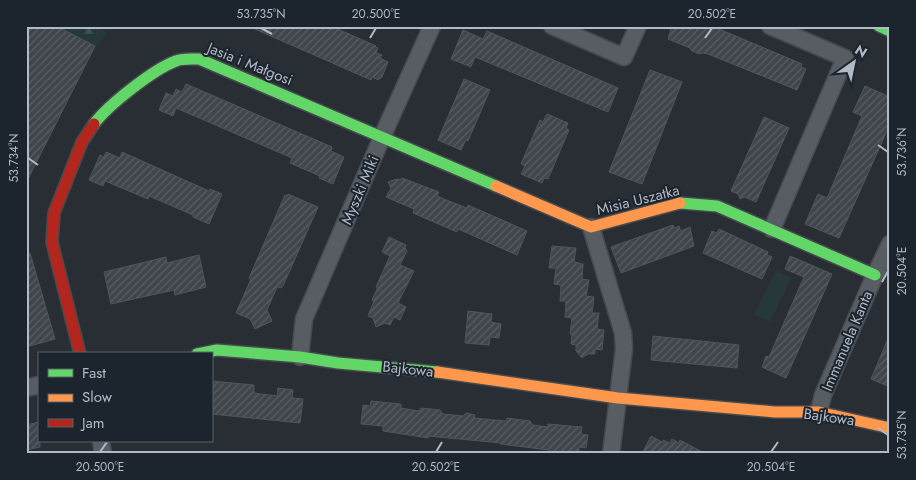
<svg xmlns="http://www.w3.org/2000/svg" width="916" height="480" font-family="Jost,sans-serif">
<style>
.forest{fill:url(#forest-firs)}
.green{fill:#26383a}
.building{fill:url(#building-hatch);stroke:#50555c}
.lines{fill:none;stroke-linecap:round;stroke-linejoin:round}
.street-casing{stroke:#464a4f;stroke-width:19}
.fast-casing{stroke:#464a4f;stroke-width:14}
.slow-casing{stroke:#464a4f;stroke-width:14}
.jam-casing{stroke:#464a4f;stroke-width:14}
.street{stroke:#585c63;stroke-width:16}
.fast{stroke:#63d668;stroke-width:11}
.slow{stroke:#ff974d;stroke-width:11}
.jam{stroke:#b3261e;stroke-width:11}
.ticks{fill:none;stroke:#b2bac6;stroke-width:2}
.labels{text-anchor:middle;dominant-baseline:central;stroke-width:4;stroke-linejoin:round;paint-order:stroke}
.street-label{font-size:15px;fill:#b2bac6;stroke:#1c242e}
.neatline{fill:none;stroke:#b2bac6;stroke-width:2}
.ticks-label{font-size:12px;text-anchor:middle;fill:#b2bac6}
</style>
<defs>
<pattern id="forest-firs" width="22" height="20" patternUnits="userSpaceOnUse" patternTransform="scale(1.25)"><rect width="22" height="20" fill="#26383a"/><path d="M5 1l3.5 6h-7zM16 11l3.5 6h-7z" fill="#435355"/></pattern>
<pattern id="building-hatch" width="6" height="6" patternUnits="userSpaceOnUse" patternTransform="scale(1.25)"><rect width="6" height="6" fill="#40454b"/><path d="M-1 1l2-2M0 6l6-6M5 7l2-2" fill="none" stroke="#595e63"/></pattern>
</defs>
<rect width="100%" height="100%" fill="#282e34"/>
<!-- forest -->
<path class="forest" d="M 56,26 L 95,26 L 108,33 L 95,47 Z"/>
<!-- green -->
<path class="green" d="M 776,270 L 792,278 L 770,322 L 754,314 Z"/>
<!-- building -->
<path class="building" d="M 26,26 L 56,26 L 95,46 L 26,183 Z
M 248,26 L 331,26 L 376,46 L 375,47 L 378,48 L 376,53 L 382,55 L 380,58 L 388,62 L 382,77 L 378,80 L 372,77 L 371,80 Z
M 672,26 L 712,26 L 802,64 L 801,67 L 806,69 L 797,90 L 708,54 L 703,53 L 699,54 L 692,51 L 690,48 L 668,39 Z
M 463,30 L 483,39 L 487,31 L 618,88 L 608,112 L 475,57 L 471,67 L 451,59 Z
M 650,70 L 682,82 L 642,184 L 609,172 Z
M 464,79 L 490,90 L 468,141 L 466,140 L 461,150 L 438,140 Z
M 186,84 L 332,147 L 331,151 L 344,157 L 333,184 L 319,178 L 320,176 L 290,163 L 292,158 L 176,108 L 173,116 L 159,110 L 166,93 L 173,96 L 176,89 L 182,92 Z
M 865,86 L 890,97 L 890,124 L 839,238 L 805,224 L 818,194 L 827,198 L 862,116 L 853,112 Z
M 547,114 L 568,123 L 566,128 L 569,130 L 548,179 L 544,178 L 542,183 L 521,174 L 525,166 L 521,164 L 540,120 L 543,122 Z
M 764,117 L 789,128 L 756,202 L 745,197 L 740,199 L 738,194 L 731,191 Z
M 106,152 L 120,158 L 122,152 L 209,191 L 210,189 L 222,194 L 209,224 L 193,217 L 193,215 L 149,196 L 148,199 L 105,181 L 103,186 L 89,180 L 100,155 L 104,157 Z
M 402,178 L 439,192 L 437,196 L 449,201 L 467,208 L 468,205 L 527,231 L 517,255 L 458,229 L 457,232 L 413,213 L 414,209 L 386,197 L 391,188 L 388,182 L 397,179 L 401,180 Z
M 288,194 L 318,207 L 283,286 L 282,286 L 281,288 L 277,287 L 267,310 L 272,321 L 255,329 L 250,319 L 236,313 L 251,279 L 249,278 L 285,195 L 287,196 Z
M 673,225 L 674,228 L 679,226 L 681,231 L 690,227 L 694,246 L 621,273 L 611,247 Z
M 719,229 L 768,252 L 767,255 L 772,257 L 762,279 L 703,253 L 712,231 L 717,233 Z
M 389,237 L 406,245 L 405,248 L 407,251 L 400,265 L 414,271 L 398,303 L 406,307 L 400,320 L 394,317 L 390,325 L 385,323 L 376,327 L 373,318 L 368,316 L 374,301 L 372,300 L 378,287 L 376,287 L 390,256 L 382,252 Z
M 552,246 L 576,248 L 574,262 L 583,264 L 582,279 L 589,280 L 586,296 L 594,297 L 592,313 L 599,313 L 597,329 L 604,330 L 602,350 L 595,349 L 595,354 L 588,354 L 582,358 L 576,351 L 576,345 L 571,344 L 572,334 L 570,334 L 572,318 L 565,317 L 566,301 L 560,301 L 561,285 L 554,284 L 556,268 L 549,268 Z
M 30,253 L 55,339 L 26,347 L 26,254 Z
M 199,255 L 206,287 L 175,295 L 174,290 L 111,304 L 104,272 L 166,257 L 167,263 Z
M 790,256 L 832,274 L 786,378 L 762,367 L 766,356 L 769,357 L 804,277 L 785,269 Z
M 468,311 L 492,314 L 491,322 L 501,324 L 499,338 L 490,337 L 489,345 L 465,343 Z
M 890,334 L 890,387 L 871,379 Z
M 653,336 L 739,345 L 737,368 L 651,360 Z
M 211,381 L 254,385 L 254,393 L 277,396 L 278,388 L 293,390 L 292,398 L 303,399 L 300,423 L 211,414 Z
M 371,401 L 401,404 L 401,408 L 419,411 L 421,408 L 440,410 L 443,414 L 463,416 L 466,413 L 475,415 L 474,418 L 506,421 L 507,418 L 530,421 L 533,425 L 548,427 L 548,424 L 582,427 L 581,434 L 588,435 L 586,448 L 579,447 L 579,453 L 551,454 L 549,450 L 500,444 L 501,443 L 428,436 L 428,438 L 383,431 L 383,426 L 361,424 L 363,405 L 370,406 Z
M 39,422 L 40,447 L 26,450 L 26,425 Z
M 651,436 L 662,442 L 663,440 L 670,443 L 672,439 L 679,443 L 680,440 L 706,454 L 642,454 Z"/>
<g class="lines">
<defs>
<path id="street" d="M 552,26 L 624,57 L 638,26
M 770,26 L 845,58 L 772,229
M 591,227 L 623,333 L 624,349 L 611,454
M 300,357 L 304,319 L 382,137 L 432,26
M 26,388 L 39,385
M 819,412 L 823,395 L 875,275 L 890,244
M 101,441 L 103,454"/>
<path id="fast" d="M 879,26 L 890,31
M 94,124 C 108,105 154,69 176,61 C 182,58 192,59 199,59 L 496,186
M 680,203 L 717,206 L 875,275
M 197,354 L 217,350 L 300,357 L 338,363 L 437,372"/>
<path id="slow" d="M 496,186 L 591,227 L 680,203
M 437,372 L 618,398 L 775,412 L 819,412 L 890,428"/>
<path id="jam" d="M 80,354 L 52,242 L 54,213 L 82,142 L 94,124"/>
</defs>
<!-- street casing -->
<use href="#street" class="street-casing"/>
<!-- fast casing -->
<use href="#fast" class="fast-casing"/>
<!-- slow casing -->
<use href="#slow" class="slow-casing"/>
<!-- jam casing -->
<use href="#jam" class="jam-casing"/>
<!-- street -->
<use href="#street" class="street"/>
<!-- fast -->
<use href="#fast" class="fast"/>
<!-- slow -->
<use href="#slow" class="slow"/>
<!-- jam -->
<use href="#jam" class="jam"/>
</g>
<!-- ticks -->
<path class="ticks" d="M 261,28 L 272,34M 370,38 L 376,28M 705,38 L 712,28M 878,145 L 888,152M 28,158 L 38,165M 882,282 L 888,271M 878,428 L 888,435M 100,452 L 107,442M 436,452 L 442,442M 771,452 L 778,442"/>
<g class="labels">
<!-- street labels -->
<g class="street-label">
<text transform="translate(250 64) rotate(22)">Jasia i Małgosi</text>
<text transform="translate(360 190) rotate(-67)">Myszki Miki</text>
<text transform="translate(638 200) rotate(-14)">Misia Uszatka</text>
<text transform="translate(847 341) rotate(-67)">Immanuela Kanta</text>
<text transform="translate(408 369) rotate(6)">Bajkowa</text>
<text transform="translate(829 417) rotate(8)">Bajkowa</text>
</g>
</g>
<!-- border -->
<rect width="916" height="480" fill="none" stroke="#1c242e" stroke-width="55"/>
<!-- legend -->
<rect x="38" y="352" width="175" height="90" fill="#1c242e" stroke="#58606b"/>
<rect x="48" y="369" width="25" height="8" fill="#63d668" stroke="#58606b"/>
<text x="82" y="378" font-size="15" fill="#b2bac6">Fast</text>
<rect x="48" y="394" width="25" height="8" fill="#ff974d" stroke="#58606b"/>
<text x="82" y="402" font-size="15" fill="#b2bac6">Slow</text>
<rect x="48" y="419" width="25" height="8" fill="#b3261e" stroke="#58606b"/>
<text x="82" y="428" font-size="15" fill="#b2bac6">Jam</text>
<!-- north arrow -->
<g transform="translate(854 62) rotate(33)" stroke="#1c242e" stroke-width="4" paint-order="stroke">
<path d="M0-4L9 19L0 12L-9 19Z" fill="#b2bac6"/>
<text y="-8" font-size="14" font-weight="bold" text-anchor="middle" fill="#b2bac6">N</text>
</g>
<rect x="28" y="28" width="860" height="424" class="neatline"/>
<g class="ticks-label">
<text x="261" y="18">53.735°N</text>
<text x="376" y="18">20.500°E</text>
<text x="712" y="18">20.502°E</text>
<text transform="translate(902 152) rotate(-90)" y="4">53.736°N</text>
<text transform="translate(14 158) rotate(-90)" y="4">53.734°N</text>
<text transform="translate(902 271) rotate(-90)" y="4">20.504°E</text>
<text transform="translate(902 435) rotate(-90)" y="4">53.735°N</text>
<text x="100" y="471">20.500°E</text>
<text x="436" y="471">20.502°E</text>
<text x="771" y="471">20.504°E</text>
</g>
</svg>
